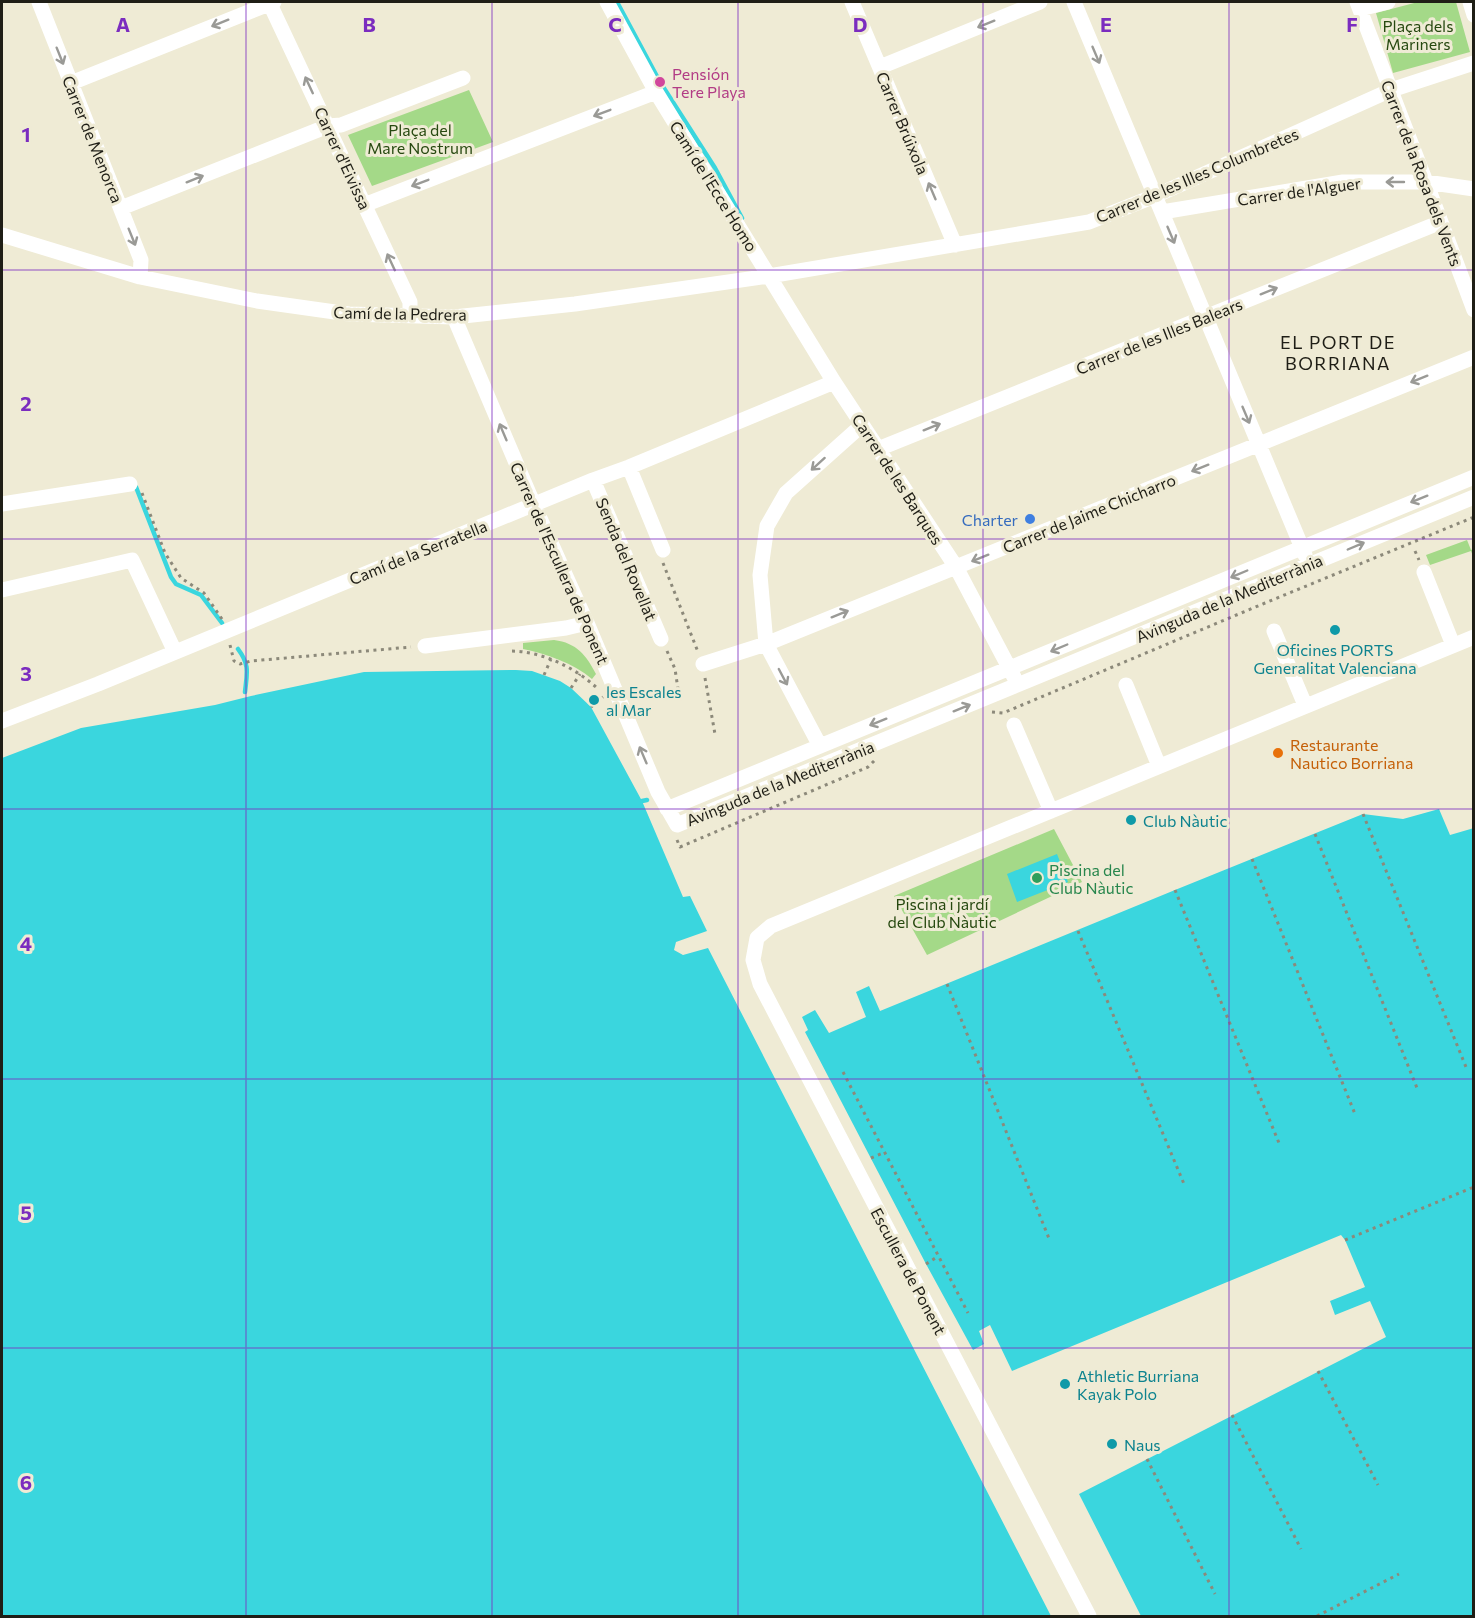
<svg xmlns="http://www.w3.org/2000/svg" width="1475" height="1618" font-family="Commissioner,sans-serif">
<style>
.green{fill:#a4d988}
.water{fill:#3ad6de}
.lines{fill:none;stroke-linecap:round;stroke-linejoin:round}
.stream{stroke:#3ad6de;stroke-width:4.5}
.path{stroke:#8c897a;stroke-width:3;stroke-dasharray:3 4.5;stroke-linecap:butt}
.minor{stroke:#fff;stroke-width:15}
.oneway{stroke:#9a9a96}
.grid{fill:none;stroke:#7b2cbf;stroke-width:1.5;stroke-opacity:0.55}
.hotel-dot{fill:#d1479c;stroke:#efebd5;stroke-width:2}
.shop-dot{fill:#3f7fe0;stroke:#efebd5;stroke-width:2}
.culture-dot{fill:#0f9aa8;stroke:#efebd5;stroke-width:2}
.food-dot{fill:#e8710a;stroke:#efebd5;stroke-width:2}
.leisure-dot{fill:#2e9e5b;stroke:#efebd5;stroke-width:2}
.labels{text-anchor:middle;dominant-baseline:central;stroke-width:6;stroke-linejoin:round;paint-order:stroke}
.park-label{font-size:16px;fill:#274910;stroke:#efebd5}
.hotel-label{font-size:16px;fill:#b23c85;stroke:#efebd5;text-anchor:start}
.street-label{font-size:16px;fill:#1f1e16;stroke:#efebd5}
.shop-label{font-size:16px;fill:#366cbe;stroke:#efebd5;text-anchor:end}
.culture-label{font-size:16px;fill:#0d838f;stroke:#efebd5;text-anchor:start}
.food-label{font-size:16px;fill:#c56008;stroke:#efebd5;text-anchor:start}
.leisure-label{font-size:16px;fill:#27864d;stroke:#efebd5;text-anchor:start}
.neighbourhood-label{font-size:18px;letter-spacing:1.5px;fill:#1f1e16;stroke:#efebd5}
.grid-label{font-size:20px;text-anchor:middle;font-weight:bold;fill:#7b2cbf;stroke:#efebd5;stroke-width:6;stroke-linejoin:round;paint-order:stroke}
</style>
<rect width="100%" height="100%" fill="#efebd5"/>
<!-- green -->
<path class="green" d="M 1418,2 L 1456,2 L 1470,52 L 1393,73 L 1376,13 Z
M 469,90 L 493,142 L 372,186 L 348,135 Z
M 1467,540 L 1471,550 L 1473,549 L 1473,556 L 1471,551 L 1430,565 L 1426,555 Z
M 554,640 C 577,643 586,655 596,674 L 592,679 C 573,663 547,654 523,649 L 523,643 Z
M 1054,829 L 1082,882 L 927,955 L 894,896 Z"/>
<!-- water -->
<path class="water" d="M 516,670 L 532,671 L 560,681 L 571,688 L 591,707 L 642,801 L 683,897 L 690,896 L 707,931 L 676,942 L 674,950 L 683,955 L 708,948 L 1051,1616 L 2,1616 L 2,758 L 81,728 L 215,705 L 251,696 L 364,672 Z
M 1439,809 L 1450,835 L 1474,828 L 1473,1616 L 1141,1616 L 1079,1494 L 1386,1337 L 1370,1301 L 1335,1315 L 1330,1301 L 1365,1287 L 1345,1240 L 1341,1235 L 1012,1371 L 990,1325 L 979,1331 L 984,1344 L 973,1350 L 926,1264 L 805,1032 L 808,1030 L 802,1017 L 815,1010 L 829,1033 L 866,1017 L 856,992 L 869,986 L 880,1011 L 1175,890 L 1363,814 L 1403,819 Z
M 1057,854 L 1068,882 L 1017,902 L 1007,874 Z"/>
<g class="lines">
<!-- stream -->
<path class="stream" d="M 617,2 L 660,82 L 715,168 L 742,218
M 136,487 L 171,577 L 176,584 L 201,595 L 222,623
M 238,649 C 250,665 247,673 245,692
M 642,801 L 647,800"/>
<!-- path -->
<path class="path" d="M 142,493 L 165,553 L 181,578 L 204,593 L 222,619
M 1415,551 L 1419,560
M 663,563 L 698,652
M 230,645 L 234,661 L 240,664 L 251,661 L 411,647
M 512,651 C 543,652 574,667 597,688
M 667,651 L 675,669 L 678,689
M 544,675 L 551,659
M 705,678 L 715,734
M 571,688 L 580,674
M 591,707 L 603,697
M 992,712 L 1003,713 L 1265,603 L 1474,517
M 1363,814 L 1466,1067
M 1315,834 L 1417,1088
M 677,840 L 680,847 L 868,767 L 875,760
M 1252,859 L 1355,1114
M 1175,890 L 1279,1143
M 1078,931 L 1184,1184
M 947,984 L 1050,1241
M 843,1072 L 968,1313
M 871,1158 L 883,1153
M 1345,1240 L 1474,1187
M 926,1264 L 937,1257
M 1318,1371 L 1378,1485
M 1232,1415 L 1301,1549
M 1147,1459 L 1215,1594
M 1317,1616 L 1399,1574"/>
<!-- minor -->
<path class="minor" d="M 39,2 L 141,260 L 140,277
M 269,2 L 410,302 L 410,316
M 607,2 L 656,92 L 834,382 L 956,567 L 1014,677
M 852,2 L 955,245
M 1074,2 L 1305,555
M 1357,2 L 1426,182 L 1474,310
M 1470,2 L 1474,15
M 1360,9 L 1388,2
M 880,67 L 1040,2
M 71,83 L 274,2
M 364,205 L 656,92
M 121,208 L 328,126 L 341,125 L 463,78
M 1162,212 L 1343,182 L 1426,182 L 1474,189
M 2,235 L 140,277 L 257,301 L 349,314 L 454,317 L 575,304 L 769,276 L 1089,222 L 1155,196 L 1391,90 L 1474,63
M 454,317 L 534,505 L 587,623 L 658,792 L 677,825 L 1474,497
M 878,449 L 1441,222
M 629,467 L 663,550
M 593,480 L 661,639
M 2,504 L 130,484
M 1424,572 L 1453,645
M 2,590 L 132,560 L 175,652
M 1274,631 L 1305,705
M 425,646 L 566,628 L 587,623
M 703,664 L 766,644 L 1474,357
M 1126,685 L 1159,766
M 2,721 L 98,684 L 593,480 L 629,467 L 834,382
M 1014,725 L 1051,811
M 820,746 L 766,644 L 760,575 L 767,526 L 786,493 L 862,425
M 667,809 L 1474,477
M 1089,1616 L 760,984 L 753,960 L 757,938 L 771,926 L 1474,637"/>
</g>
<!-- one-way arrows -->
<defs><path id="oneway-shaft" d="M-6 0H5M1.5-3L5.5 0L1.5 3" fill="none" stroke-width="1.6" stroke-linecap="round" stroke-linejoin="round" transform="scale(1.5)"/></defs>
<g class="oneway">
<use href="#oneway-shaft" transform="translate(220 23) rotate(158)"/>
<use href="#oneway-shaft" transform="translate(986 24) rotate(158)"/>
<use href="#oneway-shaft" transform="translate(1096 55) rotate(67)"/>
<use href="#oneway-shaft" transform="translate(60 56) rotate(68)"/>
<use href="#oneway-shaft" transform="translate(309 85) rotate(-115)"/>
<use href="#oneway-shaft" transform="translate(602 113) rotate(159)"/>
<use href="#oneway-shaft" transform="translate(195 179) rotate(-22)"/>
<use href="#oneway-shaft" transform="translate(1395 182) rotate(180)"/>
<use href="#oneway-shaft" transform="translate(420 183) rotate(159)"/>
<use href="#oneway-shaft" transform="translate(932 191) rotate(-113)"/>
<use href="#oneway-shaft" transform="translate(1171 235) rotate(67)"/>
<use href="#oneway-shaft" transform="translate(132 237) rotate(68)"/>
<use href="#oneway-shaft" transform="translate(391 262) rotate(-115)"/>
<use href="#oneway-shaft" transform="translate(1269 291) rotate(-22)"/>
<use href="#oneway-shaft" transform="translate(1419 379) rotate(158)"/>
<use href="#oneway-shaft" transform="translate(1246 415) rotate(67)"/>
<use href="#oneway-shaft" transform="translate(932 427) rotate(-22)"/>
<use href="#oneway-shaft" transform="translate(503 432) rotate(-113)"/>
<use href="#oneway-shaft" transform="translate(818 464) rotate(138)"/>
<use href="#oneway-shaft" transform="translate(1200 468) rotate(158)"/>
<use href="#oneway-shaft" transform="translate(1419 499) rotate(158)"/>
<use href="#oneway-shaft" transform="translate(1356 546) rotate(-23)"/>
<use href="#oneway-shaft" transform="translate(980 558) rotate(158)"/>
<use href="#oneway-shaft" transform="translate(1239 574) rotate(157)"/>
<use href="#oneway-shaft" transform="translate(840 614) rotate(-22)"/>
<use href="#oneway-shaft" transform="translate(1059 648) rotate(157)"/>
<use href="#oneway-shaft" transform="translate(783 677) rotate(62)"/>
<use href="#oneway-shaft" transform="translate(962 708) rotate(-22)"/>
<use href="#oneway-shaft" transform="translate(878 722) rotate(158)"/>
<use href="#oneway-shaft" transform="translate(643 755) rotate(-113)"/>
</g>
<!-- grid -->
<path class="grid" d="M 246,2 L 246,1616M 492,2 L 492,1616M 738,2 L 738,1616M 983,2 L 983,1616M 1229,2 L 1229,1616M 2,270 L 1474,270M 2,539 L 1474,539M 2,809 L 1474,809M 2,1079 L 1474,1079M 2,1348 L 1474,1348"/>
<!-- markers -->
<circle class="hotel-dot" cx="660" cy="82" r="6"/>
<circle class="shop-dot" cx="1030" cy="519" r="6"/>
<g class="culture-dot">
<circle cx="1335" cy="630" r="6"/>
<circle cx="594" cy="700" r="6"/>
<circle cx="1131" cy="820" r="6"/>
<circle cx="1065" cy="1384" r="6"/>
<circle cx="1112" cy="1444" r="6"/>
</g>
<circle class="food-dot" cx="1278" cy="753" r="6"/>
<circle class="leisure-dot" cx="1037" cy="878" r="6"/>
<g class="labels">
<!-- park labels -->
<g class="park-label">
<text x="1418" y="25">Plaça dels<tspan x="1418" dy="18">Mariners</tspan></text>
<text x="420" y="129">Plaça del<tspan x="420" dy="18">Mare Nostrum</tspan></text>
<text x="942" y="903">Piscina i jardí<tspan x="942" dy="18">del Club Nàutic</tspan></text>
</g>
<!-- hotel labels -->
<g class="hotel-label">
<text x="672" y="73">Pensión<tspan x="672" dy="18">Tere Playa</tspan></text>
</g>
<!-- street labels -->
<g class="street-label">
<text transform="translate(903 123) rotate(67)">Carrer Brúixola</text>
<text transform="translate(93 139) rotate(68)">Carrer de Menorca</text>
<text transform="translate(343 158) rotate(65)">Carrer d'Eivissa</text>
<text transform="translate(1422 173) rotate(69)">Carrer de la Rosa dels Vents</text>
<text transform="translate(1197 175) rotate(-23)">Carrer de les Illes Columbretes</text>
<text transform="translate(714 186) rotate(58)">Camí de l'Ecce Homo</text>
<text transform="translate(1299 191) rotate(-8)">Carrer de l'Alguer</text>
<text transform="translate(400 313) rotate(1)">Camí de la Pedrera</text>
<text transform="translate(1159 336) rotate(-22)">Carrer de les Illes Balears</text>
<text transform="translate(898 479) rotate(57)">Carrer de les Barques</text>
<text transform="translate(1089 513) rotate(-22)">Carrer de Jaime Chicharro</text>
<text transform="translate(418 552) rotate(-22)">Camí de la Serratella</text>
<text transform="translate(627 559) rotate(67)">Senda del Rovellat</text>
<text transform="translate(560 563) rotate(66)">Carrer de l'Escullera de Ponent</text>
<text transform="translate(1229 598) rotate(-23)">Avinguda de la Mediterrània</text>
<text transform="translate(780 783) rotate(-22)">Avinguda de la Mediterrània</text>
<text transform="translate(909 1271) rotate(62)">Escullera de Ponent</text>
</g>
<!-- shop labels -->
<g class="shop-label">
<text x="1018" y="519">Charter</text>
</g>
<!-- culture labels -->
<g class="culture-label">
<text x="1335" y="649" text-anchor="middle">Oficines PORTS<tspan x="1335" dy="18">Generalitat Valenciana</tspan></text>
<text x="606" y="691">les Escales<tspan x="606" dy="18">al Mar</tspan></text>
<text x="1143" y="820">Club Nàutic</text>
<text x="1077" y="1375">Athletic Burriana<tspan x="1077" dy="18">Kayak Polo</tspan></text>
<text x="1124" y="1444">Naus</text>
</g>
<!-- food labels -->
<g class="food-label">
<text x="1290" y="744">Restaurante<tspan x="1290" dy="18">Nautico Borriana</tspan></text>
</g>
<!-- leisure labels -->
<g class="leisure-label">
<text x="1049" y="869">Piscina del<tspan x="1049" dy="18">Club Nàutic</tspan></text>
</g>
<!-- neighbourhood labels -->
<g class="neighbourhood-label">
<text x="1338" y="342">EL PORT DE<tspan x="1338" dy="21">BORRIANA</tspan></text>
</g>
</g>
<g class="grid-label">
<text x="123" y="32">A</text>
<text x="369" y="32">B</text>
<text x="615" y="32">C</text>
<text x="860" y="32">D</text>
<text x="1106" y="32">E</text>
<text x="1352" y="32">F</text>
<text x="26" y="142">1</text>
<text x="26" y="411">2</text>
<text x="26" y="681">3</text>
<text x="26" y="951">4</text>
<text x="26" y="1220">5</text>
<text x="26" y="1490">6</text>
</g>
<!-- border -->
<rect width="1475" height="1618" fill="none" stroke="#1f1e16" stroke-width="6"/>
</svg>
